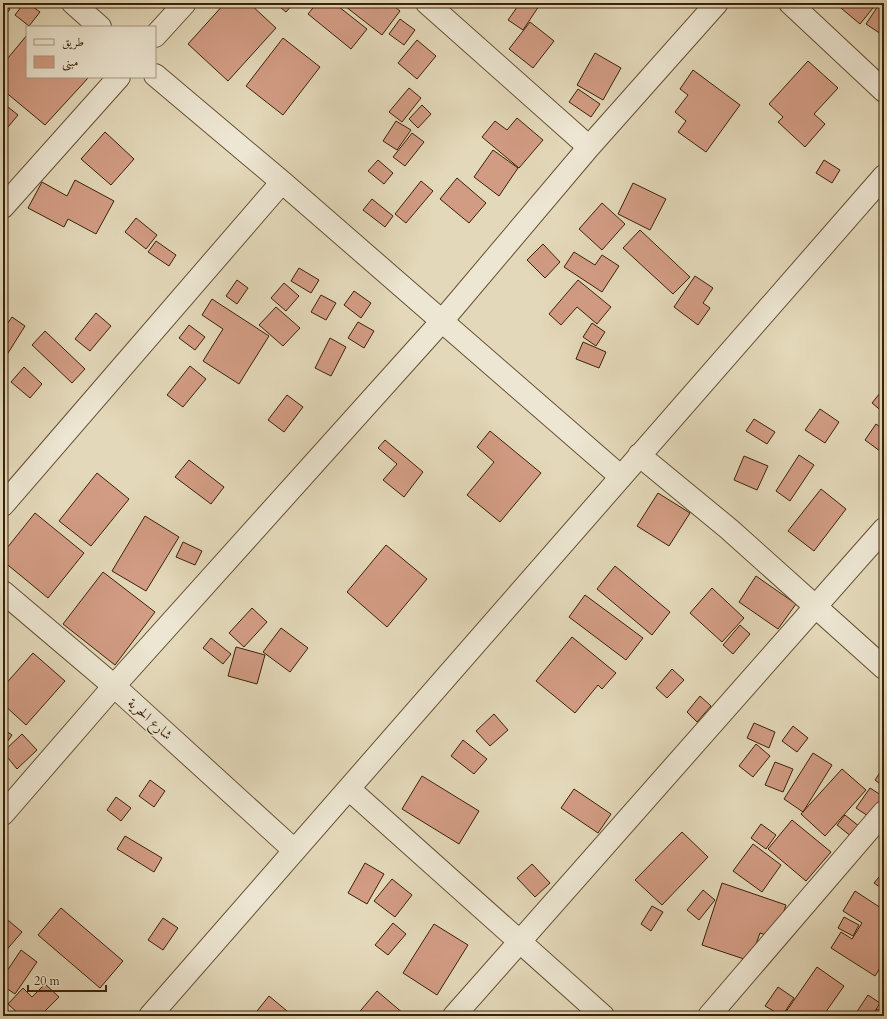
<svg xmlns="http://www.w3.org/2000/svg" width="887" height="1019" font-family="Cardo,Amiri,serif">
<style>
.building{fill:#d29c84;stroke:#3b2208}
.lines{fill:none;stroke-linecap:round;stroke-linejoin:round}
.minor-casing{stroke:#655034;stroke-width:24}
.minor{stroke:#ede6d2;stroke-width:22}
.labels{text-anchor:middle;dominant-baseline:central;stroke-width:3;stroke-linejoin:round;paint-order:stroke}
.street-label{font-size:14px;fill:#3b2208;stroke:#ede6d2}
</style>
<rect width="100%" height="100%" fill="#e3d8b9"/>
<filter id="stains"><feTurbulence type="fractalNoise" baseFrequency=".005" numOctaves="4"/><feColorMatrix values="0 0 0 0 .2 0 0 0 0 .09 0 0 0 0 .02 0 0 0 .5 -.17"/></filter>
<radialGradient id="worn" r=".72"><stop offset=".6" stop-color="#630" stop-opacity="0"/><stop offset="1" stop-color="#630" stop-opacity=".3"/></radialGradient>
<!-- building -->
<path class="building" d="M 24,3 L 28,3 L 40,12 L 29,26 L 15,15 Z
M 225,3 L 249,3 L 276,28 L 228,81 L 188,44 Z
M 275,3 L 294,3 L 286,12 Z
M 317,3 L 334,3 L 367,29 L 351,49 L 308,14 Z
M 341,3 L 390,3 L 400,11 L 382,35 Z
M 520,3 L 536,3 L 539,6 L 523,30 L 508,20 Z
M 835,3 L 877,3 L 860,24 Z
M 880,3 L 884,4 L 884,36 L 866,24 Z
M 3,4 L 10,9 L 3,19 Z
M 400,19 L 415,30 L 404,45 L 389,34 Z
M 530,22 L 554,41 L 533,68 L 509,49 Z
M 27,35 L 27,77 L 89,77 L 45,125 L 3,90 L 3,64 Z
M 283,38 L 320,67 L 283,115 L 246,86 Z
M 417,40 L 436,56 L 417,79 L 398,63 Z
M 595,53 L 621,68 L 603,100 L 577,85 Z
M 808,61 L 838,88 L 814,114 L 825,124 L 805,147 L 778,122 L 783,117 L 769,104 Z
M 693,70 L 740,105 L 706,152 L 678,132 L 686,121 L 675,112 L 688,95 L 680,89 Z
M 409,88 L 421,98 L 402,122 L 389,112 Z
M 578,89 L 600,104 L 591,117 L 569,102 Z
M 3,103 L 18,115 L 3,133 Z
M 422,105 L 431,114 L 418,128 L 409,119 Z
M 517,118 L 543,140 L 519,168 L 482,137 L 495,121 L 507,130 Z
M 396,121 L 411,130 L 397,150 L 383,141 Z
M 105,132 L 134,159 L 111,185 L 81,159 Z
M 412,133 L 424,142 L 405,166 L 393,157 Z
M 493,150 L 518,168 L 499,196 L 474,177 Z
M 378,160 L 393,173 L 384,184 L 368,171 Z
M 824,160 L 840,170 L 832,183 L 816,173 Z
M 457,178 L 486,203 L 469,223 L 440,199 Z
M 75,180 L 114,201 L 96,234 L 68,219 L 64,227 L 28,208 L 42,182 L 67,196 Z
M 421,181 L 433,191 L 406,223 L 395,214 Z
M 633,183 L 666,199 L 650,230 L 618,214 Z
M 372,199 L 393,216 L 385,227 L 363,210 Z
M 602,203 L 625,224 L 602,250 L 579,229 Z
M 136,218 L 157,235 L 146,249 L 125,232 Z
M 640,230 L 690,277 L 673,294 L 623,248 Z
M 156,241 L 176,255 L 169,266 L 148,252 Z
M 543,244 L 560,262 L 545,278 L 527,260 Z
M 574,252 L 595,265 L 602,255 L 619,266 L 602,292 L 564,267 Z
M 299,268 L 319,280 L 311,293 L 291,281 Z
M 695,276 L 713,288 L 703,303 L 710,308 L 698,325 L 674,307 Z
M 237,280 L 248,288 L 237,304 L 226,296 Z
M 578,280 L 611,307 L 597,324 L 577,307 L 561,325 L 549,314 Z
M 284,283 L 299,296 L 286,311 L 271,298 Z
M 354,291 L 371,303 L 361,318 L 344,305 Z
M 321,295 L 336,303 L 326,320 L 311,312 Z
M 212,299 L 269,336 L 239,384 L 203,361 L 223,329 L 202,315 Z
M 276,307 L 300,328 L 283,346 L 259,325 Z
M 96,313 L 111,326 L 90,351 L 75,339 Z
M 12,317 L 25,326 L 3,361 L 3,330 Z
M 358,322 L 374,331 L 364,348 L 348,338 Z
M 592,323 L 605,332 L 596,346 L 583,337 Z
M 189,325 L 205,337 L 195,350 L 179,338 Z
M 45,331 L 85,369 L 72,383 L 32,345 Z
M 330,338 L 346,347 L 331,376 L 315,368 Z
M 583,342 L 606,352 L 599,368 L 576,359 Z
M 190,366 L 206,379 L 183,407 L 167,395 Z
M 24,367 L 42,384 L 30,398 L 11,382 Z
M 884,388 L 884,413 L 872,403 Z
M 287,395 L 303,407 L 284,432 L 268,420 Z
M 820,409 L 839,422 L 825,443 L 805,430 Z
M 754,419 L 775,432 L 767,444 L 746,431 Z
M 876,424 L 884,430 L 884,454 L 865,440 Z
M 490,431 L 541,473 L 500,522 L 467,495 L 494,462 L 477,447 Z
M 385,440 L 423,472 L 404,497 L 383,480 L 397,464 L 378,448 Z
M 799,455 L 814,465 L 790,501 L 776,491 Z
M 744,456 L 768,466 L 757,490 L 734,480 Z
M 189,460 L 224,487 L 211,504 L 175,477 Z
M 97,473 L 129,499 L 91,546 L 59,521 Z
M 821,489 L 846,509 L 814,551 L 788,531 Z
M 658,493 L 690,513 L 669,546 L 637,526 Z
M 35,513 L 84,553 L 48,598 L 3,561 L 3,553 Z
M 145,516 L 179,537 L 146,591 L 112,571 Z
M 183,542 L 202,551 L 195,565 L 176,557 Z
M 386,545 L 427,579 L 387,627 L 347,592 Z
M 615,566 L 670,612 L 652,635 L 597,589 Z
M 103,572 L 155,612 L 115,665 L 63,624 Z
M 756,576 L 796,604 L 778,629 L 739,602 Z
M 712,588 L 744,618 L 722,642 L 690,613 Z
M 585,595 L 643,638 L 626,660 L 569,617 Z
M 252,608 L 267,622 L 244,647 L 229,633 Z
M 740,625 L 750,634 L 733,654 L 723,645 Z
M 281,628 L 308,648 L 290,672 L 263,652 Z
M 572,637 L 616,673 L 602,689 L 598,685 L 575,713 L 536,681 Z
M 211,638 L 231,654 L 223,664 L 203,648 Z
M 236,647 L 265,655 L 257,684 L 228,676 Z
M 33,653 L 65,681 L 26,725 L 3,704 L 3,687 Z
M 672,669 L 684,680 L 667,698 L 656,688 Z
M 700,696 L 711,706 L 697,722 L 687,712 Z
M 494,714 L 508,730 L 490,746 L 476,731 Z
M 754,723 L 775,732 L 769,748 L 747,738 Z
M 793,726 L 808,738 L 797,752 L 782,741 Z
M 3,729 L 12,735 L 3,748 Z
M 22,734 L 37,750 L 17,769 L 3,752 Z
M 463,740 L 487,759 L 474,774 L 451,756 Z
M 756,744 L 770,756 L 753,777 L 739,766 Z
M 813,753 L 832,765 L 803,812 L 784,799 Z
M 775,762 L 793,769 L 783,792 L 765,785 Z
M 883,768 L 884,768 L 884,787 L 875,780 Z
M 842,769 L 866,790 L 825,836 L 801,814 Z
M 422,776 L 479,811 L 459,844 L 402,809 Z
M 150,780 L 165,791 L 154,807 L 139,796 Z
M 870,788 L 884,797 L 871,818 L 856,808 Z
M 574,789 L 611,814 L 598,833 L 561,808 Z
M 116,797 L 131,808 L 121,821 L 107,810 Z
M 845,815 L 860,827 L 852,837 L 837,825 Z
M 792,820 L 831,852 L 806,881 L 768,849 Z
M 761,824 L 776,835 L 766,849 L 751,838 Z
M 682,832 L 708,857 L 662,905 L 635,880 Z
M 125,836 L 162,858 L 154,872 L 117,849 Z
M 753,844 L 781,865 L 762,892 L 733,871 Z
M 365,863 L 384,874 L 367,904 L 348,893 Z
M 532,864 L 550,883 L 535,897 L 517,878 Z
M 884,871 L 884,890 L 874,883 Z
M 392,879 L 412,895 L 395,917 L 374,901 Z
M 722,883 L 786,905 L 775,938 L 760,933 L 750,961 L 702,945 Z
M 703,890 L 715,900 L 699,920 L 687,910 Z
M 855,891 L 884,910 L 884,962 L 875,976 L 831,948 L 841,932 L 852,939 L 862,923 L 843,911 Z
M 652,906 L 663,912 L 651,931 L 641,924 Z
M 61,908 L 123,961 L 100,988 L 38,935 Z
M 3,916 L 22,932 L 3,954 Z
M 844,917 L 859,925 L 853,936 L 838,928 Z
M 163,918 L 178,928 L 163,950 L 148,940 Z
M 393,923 L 406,934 L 388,955 L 375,945 Z
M 434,924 L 468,945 L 437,995 L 403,973 Z
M 21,950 L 37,962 L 15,994 L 3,986 L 3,977 Z
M 817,967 L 844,986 L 823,1016 L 783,1016 Z
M 45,984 L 59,997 L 40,1016 L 21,1016 L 8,1004 L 23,988 L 32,997 Z
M 778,987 L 794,998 L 782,1016 L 765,1006 Z
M 377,991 L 404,1014 L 402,1016 L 356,1016 Z
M 868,995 L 880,1003 L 872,1016 L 854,1016 Z
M 269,996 L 293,1016 L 253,1016 Z
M 877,1009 L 884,1013 L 884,1016 L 873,1016 Z"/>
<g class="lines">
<defs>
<path id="minor" d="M 73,3 L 100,27
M 427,3 L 589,147
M 790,3 L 884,91
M 155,36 L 185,3
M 155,75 L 282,182 L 620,476
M 3,207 L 119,77
M 639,455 L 729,529 L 884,668
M 3,505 L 282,182
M 3,592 L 114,686 L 294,850
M 349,789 L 603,1016
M 3,814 L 114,686 L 442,321 L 589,147 L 717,3
M 150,1016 L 884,176
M 454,1016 L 884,529
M 709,1016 L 884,812"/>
</defs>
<!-- minor casing -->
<use href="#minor" class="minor-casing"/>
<!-- minor -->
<use href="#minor" class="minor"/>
</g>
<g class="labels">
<!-- street labels -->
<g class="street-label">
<text transform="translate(150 719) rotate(42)">شارع الحرية</text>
</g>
</g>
<!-- margin -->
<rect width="887" height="1019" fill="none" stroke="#e3d8b9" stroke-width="16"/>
<rect x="4" y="4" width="879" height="1011" fill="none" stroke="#3b2208" stroke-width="2"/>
<rect x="8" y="8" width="871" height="1003" fill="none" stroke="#3b2208"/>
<!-- legend -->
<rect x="26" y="26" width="130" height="52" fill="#ede6d2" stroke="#a69881"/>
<rect x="34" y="39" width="20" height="6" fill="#ede6d2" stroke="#a69881"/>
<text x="62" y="46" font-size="12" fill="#3b2208">طريق</text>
<rect x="34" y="56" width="20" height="12" fill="#d29c84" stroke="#a69881"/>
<text x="62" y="66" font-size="12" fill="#3b2208">مبنى</text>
<!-- scale -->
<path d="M28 985v6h78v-6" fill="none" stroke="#3b2208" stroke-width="2"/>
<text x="34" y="985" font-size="12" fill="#3b2208" stroke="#ede6d2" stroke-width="3" paint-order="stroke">20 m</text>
<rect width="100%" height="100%" filter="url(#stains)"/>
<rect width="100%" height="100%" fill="url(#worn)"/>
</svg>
